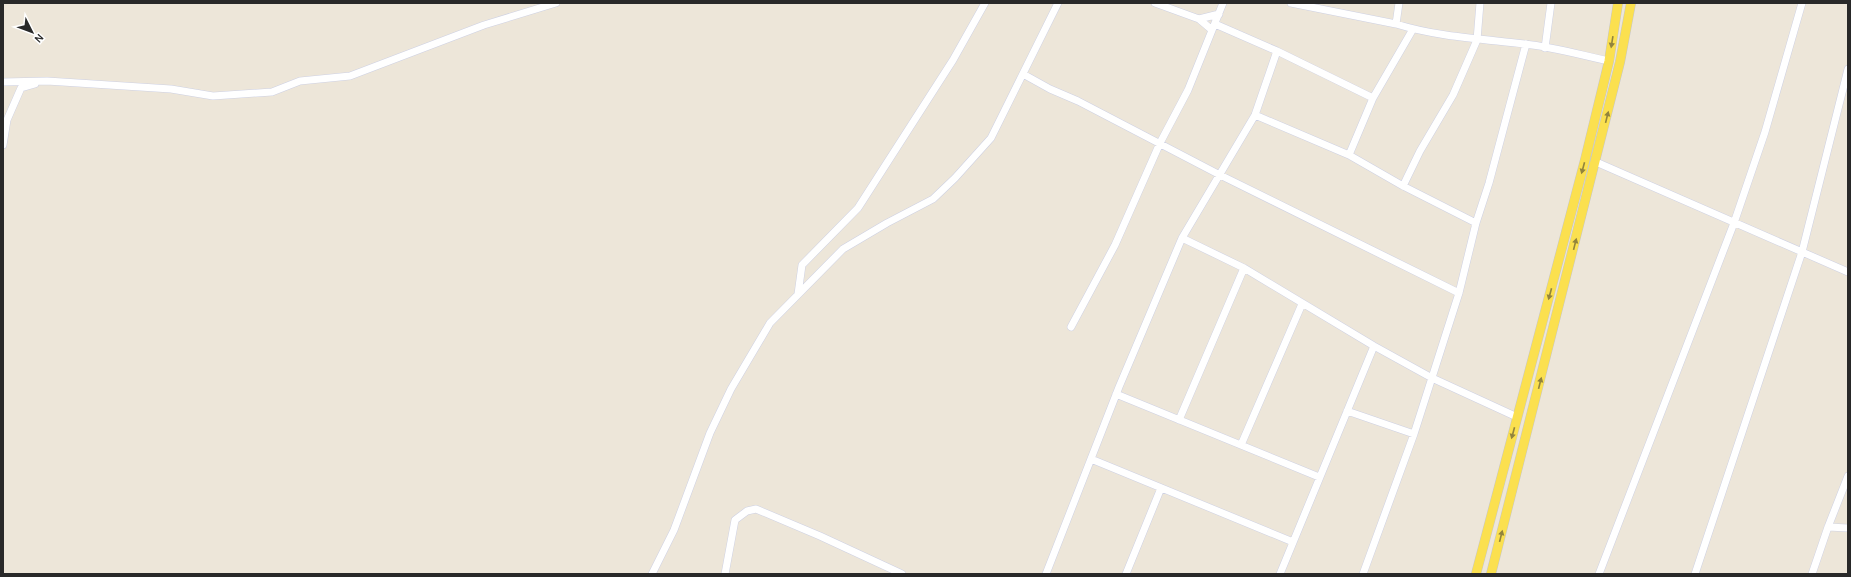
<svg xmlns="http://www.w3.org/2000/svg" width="1851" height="577" font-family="Karla,sans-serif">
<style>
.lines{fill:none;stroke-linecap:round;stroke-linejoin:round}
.minor-casing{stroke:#ced1e3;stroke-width:8}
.major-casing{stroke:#c7c7c7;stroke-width:10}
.minor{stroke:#fff;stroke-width:7}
.major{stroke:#fbe04f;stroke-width:9}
.oneway{fill:#92843c}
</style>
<rect width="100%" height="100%" fill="#ede6d9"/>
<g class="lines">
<defs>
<path id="minor" d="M 1155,3 L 1199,19 L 1212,30
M 1291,3 L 1396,24 C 1438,37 1482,39 1525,44 C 1553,47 1581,55 1609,61
M 1199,19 L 1219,14
M 1215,24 L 1277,51 L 1373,98
M 1396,24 L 1399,3
M 1545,48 L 1551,3
M 1023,74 L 1050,89 L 1078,101 L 1220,175 L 1459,293
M 3,82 L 47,81 L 171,89 L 213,96 L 272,92 L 300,81 L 350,76 L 484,25 L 556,3
M 1255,115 L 1349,155 L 1403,186 L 1476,223
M 3,145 L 7,120 L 21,88 L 35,84
M 1349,155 L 1373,98 L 1413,29
M 1596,162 L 1848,272
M 1403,186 L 1420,151 L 1453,95 L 1477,40 L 1480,3
M 1182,238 L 1244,268 L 1374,346 L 1432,378 L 1517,417
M 798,294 L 802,265 L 858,208 L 953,60 L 985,3
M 1071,327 L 1115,245 L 1160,143 L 1188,90 L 1223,3
M 1116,394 L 1319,477
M 1347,411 L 1414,434
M 1179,420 L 1244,268
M 1241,445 L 1302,304
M 1091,459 L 1293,542
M 1828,527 L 1848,528
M 652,574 L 674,530 L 710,433 L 731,389 L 770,323 L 843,249 L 887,223 L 933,199 L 955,178 L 991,138 L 1058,3
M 725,574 L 735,520 L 747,511 L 756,509 L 820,536 L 902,574
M 1046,574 L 1119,387 L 1182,238 L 1255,115 L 1277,51
M 1126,574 L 1161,488
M 1280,574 L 1374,346
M 1363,574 L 1414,434 L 1459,293 L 1476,223 L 1489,183 L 1526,44
M 1599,574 L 1734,223 L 1765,132 L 1802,3
M 1695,574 L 1802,252 L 1848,69
M 1812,574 L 1828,527 L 1848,476"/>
<path id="major" d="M 1476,574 L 1585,160 L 1609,61 L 1618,3
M 1491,574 L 1620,62 L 1631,3"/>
</defs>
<!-- minor casing -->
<use href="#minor" class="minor-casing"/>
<!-- major casing -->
<use href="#major" class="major-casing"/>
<!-- minor -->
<use href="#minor" class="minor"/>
<!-- major -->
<use href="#major" class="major"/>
</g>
<!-- one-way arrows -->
<defs><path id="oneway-solid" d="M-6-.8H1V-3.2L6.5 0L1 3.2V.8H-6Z"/></defs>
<g class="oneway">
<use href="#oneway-solid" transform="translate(1612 42) rotate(99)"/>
<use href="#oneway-solid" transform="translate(1607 117) rotate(-76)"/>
<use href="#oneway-solid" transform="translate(1583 168) rotate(105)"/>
<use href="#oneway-solid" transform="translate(1575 244) rotate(-76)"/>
<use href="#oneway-solid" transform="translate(1550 294) rotate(105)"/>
<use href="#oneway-solid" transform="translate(1540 383) rotate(-76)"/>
<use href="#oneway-solid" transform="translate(1513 433) rotate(105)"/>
<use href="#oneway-solid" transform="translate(1501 536) rotate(-76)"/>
</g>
<!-- border -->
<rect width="1851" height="577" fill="none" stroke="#292929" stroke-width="8"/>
<!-- north arrow -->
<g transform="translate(32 32) rotate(132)" stroke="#ffffff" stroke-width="3" paint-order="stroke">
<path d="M0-3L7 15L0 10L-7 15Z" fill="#292929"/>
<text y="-6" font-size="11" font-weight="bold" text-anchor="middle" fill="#292929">N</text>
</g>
</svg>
